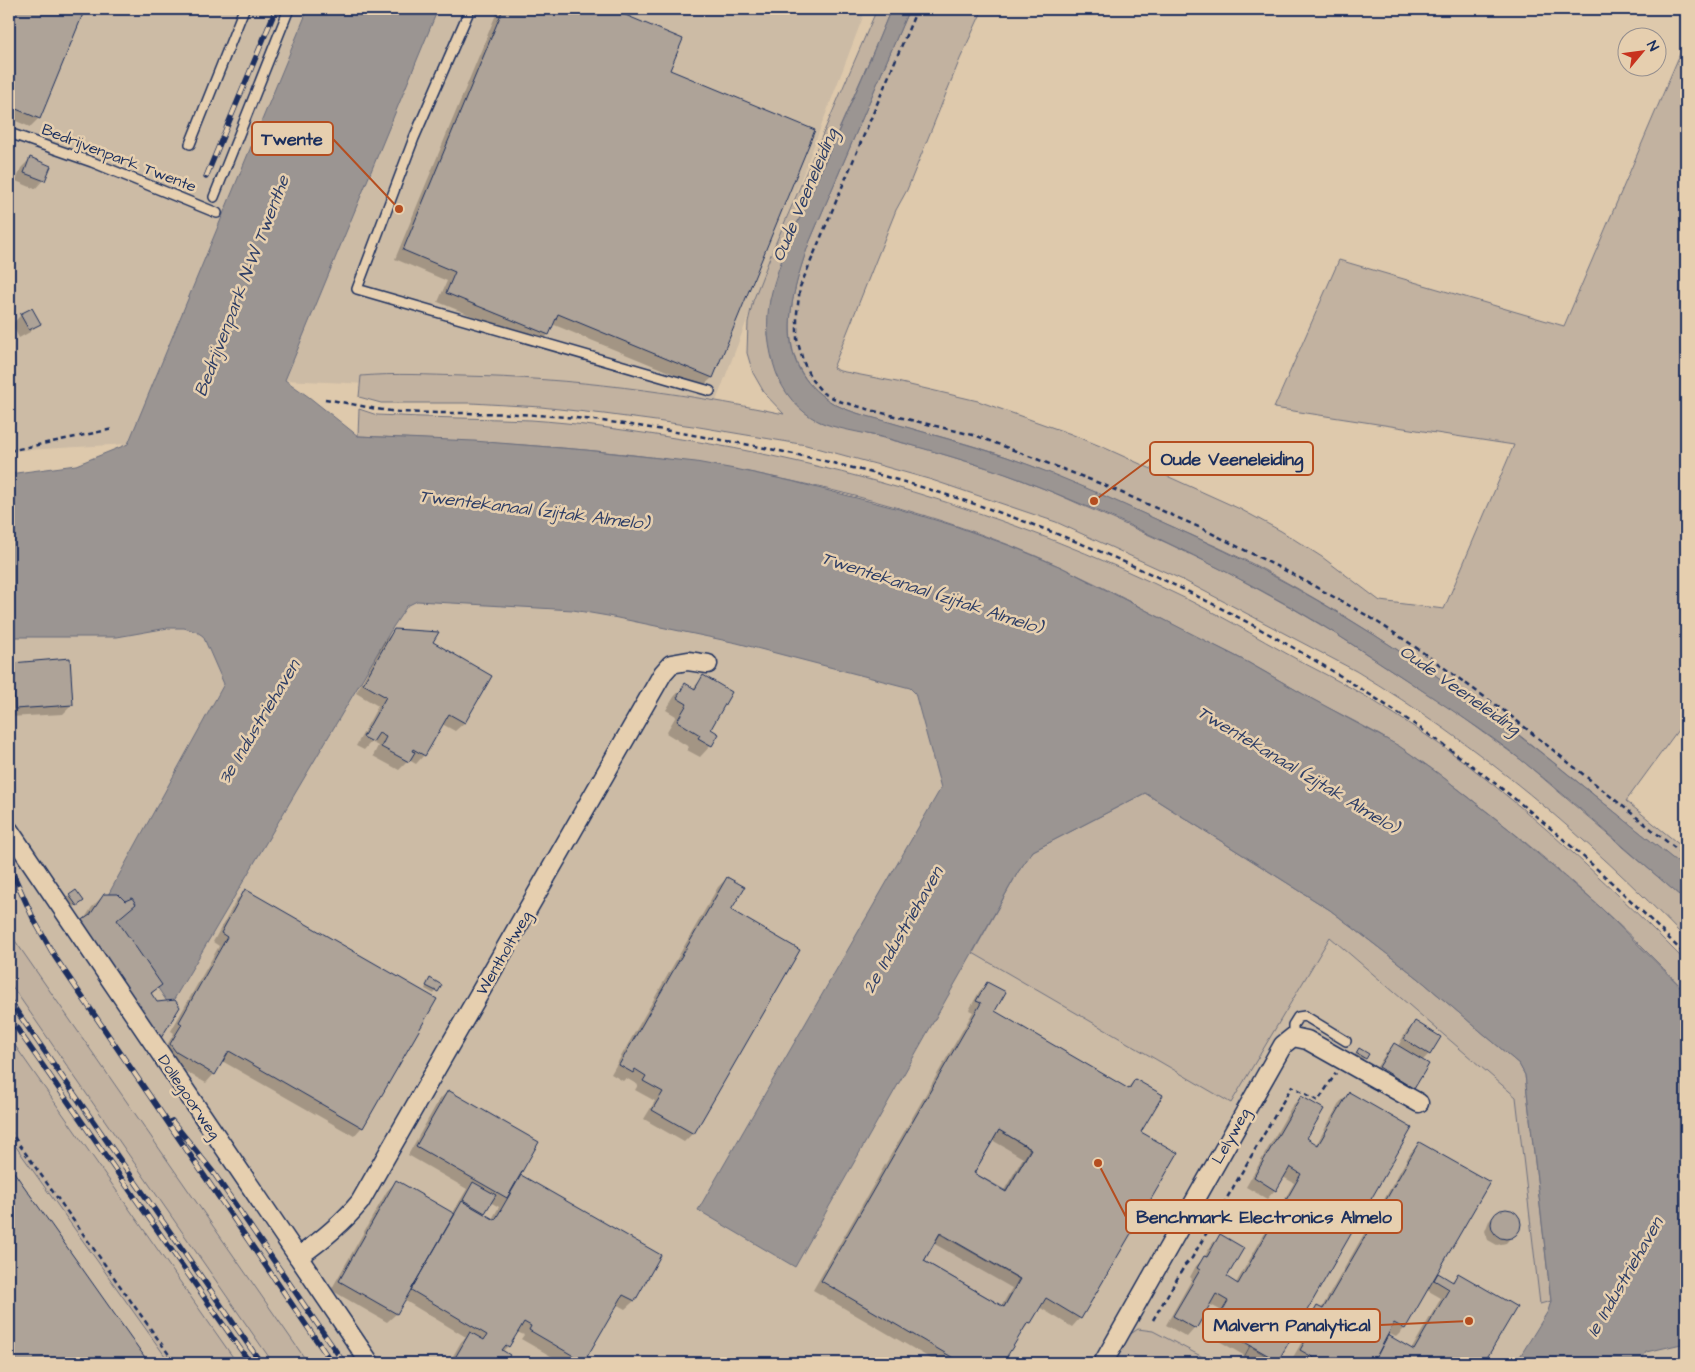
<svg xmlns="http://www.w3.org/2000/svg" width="1695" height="1372" font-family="'Architects Daughter',sans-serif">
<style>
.built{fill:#ccbba5}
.green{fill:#c2b2a0;stroke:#6e707f}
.water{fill:#9b9592;stroke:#686c7d}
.shadow{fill:#0003;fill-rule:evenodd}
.building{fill:#aea398;stroke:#1b2f5e;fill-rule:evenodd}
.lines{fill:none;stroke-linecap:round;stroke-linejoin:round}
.service-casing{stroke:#1b2f5e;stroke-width:12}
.minor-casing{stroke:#1b2f5e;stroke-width:21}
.path{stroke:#1b2f5e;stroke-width:2.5;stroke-dasharray:5 4;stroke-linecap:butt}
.service{stroke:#e6cfaf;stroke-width:9}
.minor{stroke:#e6cfaf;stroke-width:18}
.rail-casing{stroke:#1b2f5e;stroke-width:5.5}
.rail{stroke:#e6cfaf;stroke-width:4;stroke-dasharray:11;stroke-linecap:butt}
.labels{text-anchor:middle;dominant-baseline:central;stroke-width:5;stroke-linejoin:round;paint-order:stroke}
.street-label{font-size:16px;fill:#1b2f5e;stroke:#e6cfaf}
.water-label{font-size:18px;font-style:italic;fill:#2e3e66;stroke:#e6cfaf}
.leader{fill:none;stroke:#b54e20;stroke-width:2}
.callout-dot{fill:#b54e20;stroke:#e6cfaf;stroke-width:2}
.callout{fill:#e6cfaf;stroke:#b54e20;stroke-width:2}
.callout-label{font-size:18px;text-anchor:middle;font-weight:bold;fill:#1b2f5e}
</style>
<rect width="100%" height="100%" fill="#dec9ac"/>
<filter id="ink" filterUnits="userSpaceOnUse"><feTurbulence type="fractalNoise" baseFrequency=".02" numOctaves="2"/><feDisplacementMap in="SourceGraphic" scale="10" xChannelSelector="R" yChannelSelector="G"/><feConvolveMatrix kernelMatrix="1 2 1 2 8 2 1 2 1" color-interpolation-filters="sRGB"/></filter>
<g filter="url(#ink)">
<!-- built -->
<path class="built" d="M 9,9 L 866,9 L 716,401 L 285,380 L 128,444 L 9,451 Z
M 588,577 L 1072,728 L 1284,881 L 1686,1231 L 1686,1363 L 9,1363 L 9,594 Z"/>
<!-- green -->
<path class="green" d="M 877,9 L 891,9 L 874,50 L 795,229 L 777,276 L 770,301 L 768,335 L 771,352 L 781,383 L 790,397 L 820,422 L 923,448 L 998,471 L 1050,491 L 1167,543 L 1225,571 L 1294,609 L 1336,634 L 1457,713 L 1524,762 L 1686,901 L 1686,939 C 1587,837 1478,744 1356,671 L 1183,580 L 1056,522 L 932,480 L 879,465 L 806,445 L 693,426 L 604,414 L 541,407 L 471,403 L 381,403 L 359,397 L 361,376 C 395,373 429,375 463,376 C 571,378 679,392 784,414 L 765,394 L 753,373 L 747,353 L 748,322 L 753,301 L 774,247 Z
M 909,9 L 983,9 L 960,59 L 907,190 L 896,210 L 833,368 L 840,371 L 897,382 L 978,401 L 1071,434 L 1105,448 L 1240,509 L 1281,531 L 1322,557 L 1380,601 L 1444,609 L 1514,445 L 1274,408 L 1339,260 L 1564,326 L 1686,40 L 1686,719 L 1626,801 L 1686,850 L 1686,870 C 1627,822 1569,774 1509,727 C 1484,708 1458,691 1432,673 C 1375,634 1315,597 1253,564 C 1211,543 1168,525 1126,506 C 1086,489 1047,471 1007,457 C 970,444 933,435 895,424 C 868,416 837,411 816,391 C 774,349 792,292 809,243 Z
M 359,409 L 377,415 C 429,418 480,418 531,420 C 575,423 619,429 662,436 C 855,465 1045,525 1218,615 C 1239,626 1260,639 1282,651 C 1311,668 1343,682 1372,700 C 1403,719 1434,740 1463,761 C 1543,822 1616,891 1686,962 L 1686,992 C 1627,929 1562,871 1494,817 C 1463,793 1432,767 1398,746 C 1371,729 1342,715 1313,700 C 1292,688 1271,675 1249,663 C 1229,652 1209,643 1189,633 C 1147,611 1106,588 1063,568 C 977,528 880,500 787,480 C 646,449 502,443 358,436 Z
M 1145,793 L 1330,910 L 1418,978 L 1519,1064 L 1525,1075 L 1551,1301 L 1540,1304 L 1516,1097 L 1330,937 L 1231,1103 L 973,953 L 1018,872 L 1033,851 Z
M 9,932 L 308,1363 L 273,1363 L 9,982 Z
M 9,1037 L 237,1363 L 170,1363 L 9,1137 Z
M 999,1130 L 1030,1149 L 1006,1191 L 974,1173 Z
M 940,1234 L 1019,1279 L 1004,1307 L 924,1261 Z
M 1138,1329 L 1153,1331 L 1214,1363 L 1111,1363 L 1126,1337 Z
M 1250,1346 L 1278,1363 L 1250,1363 L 1245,1360 L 1244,1357 Z"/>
<!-- water -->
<path class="water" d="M 308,9 L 438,9 L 285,380 L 309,397 L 358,436 L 474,441 L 586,450 L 696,462 L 740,470 L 791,481 L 899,509 L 955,526 L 1011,546 L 1061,567 L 1249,663 L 1303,694 L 1399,746 L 1439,774 L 1510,830 L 1600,907 L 1686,992 L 1686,1343 L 1646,1352 L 1640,1363 L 1516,1363 L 1548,1311 L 1551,1301 L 1525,1075 L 1519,1064 L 1418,978 L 1330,910 L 1145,793 L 1033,851 L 1018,872 L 795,1267 L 698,1210 L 941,788 L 915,693 L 910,688 L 737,643 L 608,616 L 573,610 L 417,601 L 407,606 L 393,627 L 170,1006 L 105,909 L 107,897 L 224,684 L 203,636 L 197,632 L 184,628 L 168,628 L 117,637 L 9,637 L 9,474 L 76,465 L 128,444 Z
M 891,9 L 909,9 L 809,243 C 792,293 772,355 820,394 C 839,411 865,415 889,422 C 929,434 968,444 1007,457 C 1071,479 1133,509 1195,537 C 1278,575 1356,621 1432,673 C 1458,691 1484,708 1508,727 C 1568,773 1626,822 1686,869 L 1686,901 C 1632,855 1580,807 1525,763 C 1487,732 1445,706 1405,679 C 1368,655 1332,630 1293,608 C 1206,559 1115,516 1022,480 C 976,463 929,450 882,437 C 864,433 832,428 818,421 C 798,411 783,392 776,372 C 768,349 765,323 770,300 C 778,260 799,221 815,184 C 841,126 867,68 891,9 Z"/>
<!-- shadow -->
<path class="shadow" d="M 9,9 L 84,9 L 39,118 L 30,127 L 9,118 Z
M 500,9 L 608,9 L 682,39 L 669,71 L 813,131 L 712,378 L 703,386 L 552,324 L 548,335 L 539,343 L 438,302 L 447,281 L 395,259 L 497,12 Z
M 30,159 L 49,167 L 43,180 L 35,189 L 16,181 L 21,168 Z
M 21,315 L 39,323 L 30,332 L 19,338 L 12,324 Z
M 394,631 L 431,642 L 490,676 L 464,723 L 455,731 L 442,724 L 424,755 L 416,764 L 409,760 L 399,770 L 373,756 L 378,746 L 371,742 L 364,750 L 356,746 L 378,706 L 356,693 L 385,640 Z
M 13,664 L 72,705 L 63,714 L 9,717 L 9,668 Z
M 704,677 L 711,745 L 700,757 L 687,750 L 689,747 L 666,733 L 676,716 L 666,710 L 674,697 L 685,685 L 692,689 Z
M 727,878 L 730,911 L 693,1133 L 684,1142 L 644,1119 L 655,1101 L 635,1090 L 638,1085 L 626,1078 L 623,1081 L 611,1074 L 718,887 Z
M 246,891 L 362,1127 L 354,1136 L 222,1061 L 214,1074 L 206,1083 L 167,1061 L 162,1054 L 174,1033 L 171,1031 L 219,946 L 213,942 L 237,899 Z
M 104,895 L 134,904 L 116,921 L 160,985 L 151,995 L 157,1003 L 178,1007 L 160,1038 L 149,1049 L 83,921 L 92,907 Z
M 70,896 L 80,904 L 74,907 L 68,898 Z
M 428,982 L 440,985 L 434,994 L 425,989 Z
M 987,983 L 993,1011 L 1126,1089 L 1135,1080 L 1080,1318 L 1072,1327 L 1039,1307 L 1030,1323 L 1021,1331 L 1002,1363 L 938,1363 L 813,1290 L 973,1012 L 969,1010 L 979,992 ZM 992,1140 L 1023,1158 L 1003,1192 L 972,1173 ZM 933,1243 L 1012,1288 L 1001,1307 L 922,1262 Z
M 1415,1023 L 1439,1038 L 1429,1054 L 1422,1061 L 1413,1088 L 1404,1097 L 1371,1076 L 1386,1053 L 1394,1044 L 1398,1046 L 1406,1032 Z
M 1359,1050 L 1367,1054 L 1362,1061 L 1354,1056 Z
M 448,1091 L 519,1175 L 660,1256 L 634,1301 L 625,1309 L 616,1304 L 581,1363 L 563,1363 L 521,1339 L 524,1335 L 517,1332 L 508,1346 L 502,1352 L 508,1355 L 503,1363 L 449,1363 L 461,1342 L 466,1337 L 404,1300 L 396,1314 L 387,1322 L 331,1290 L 387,1191 L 396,1182 L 452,1214 L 467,1189 L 408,1155 L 439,1100 ZM 490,1202 L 499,1207 L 492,1219 L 483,1214 Z
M 1349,1094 L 1410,1129 L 1277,1361 L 1274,1363 L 1257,1363 L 1207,1334 L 1220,1310 L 1209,1304 L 1195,1328 L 1187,1337 L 1166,1325 L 1192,1279 L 1190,1277 L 1196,1266 L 1203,1259 L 1212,1244 L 1220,1236 L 1225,1277 L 1236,1283 L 1294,1183 L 1283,1177 L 1275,1190 L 1267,1199 L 1246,1187 L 1292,1106 L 1301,1097 L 1305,1139 L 1316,1145 L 1340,1102 Z
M 1420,1143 L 1436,1273 L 1451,1282 L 1458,1275 L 1515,1307 L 1483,1363 L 1299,1363 L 1292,1359 L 1311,1326 L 1305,1322 L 1317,1307 L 1321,1309 L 1369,1225 L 1363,1221 L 1369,1211 L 1378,1203 L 1381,1205 L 1411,1152 ZM 1427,1290 L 1441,1298 L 1411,1350 L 1386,1335 L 1387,1333 L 1396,1337 L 1404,1329 Z
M 9,1168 L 147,1363 L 9,1363 Z
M 1504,1210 L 1508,1211 L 1517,1215 L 1520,1225 L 1519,1229 L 1506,1243 L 1497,1245 L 1488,1240 L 1485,1231 L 1489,1221 L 1495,1215 Z"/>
<!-- building -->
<path class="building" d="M 9,9 L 85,9 L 40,119 L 9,106 Z
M 503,9 L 611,9 L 683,39 L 670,70 L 815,130 L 713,378 L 558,314 L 549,335 L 446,293 L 455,272 L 403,250 Z
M 30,157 L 51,166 L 45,181 L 24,173 Z
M 32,308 L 41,324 L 29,330 L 20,314 Z
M 394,629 L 439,632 L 433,642 L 492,676 L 465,723 L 449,714 L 425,756 L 413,749 L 412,751 L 415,752 L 409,762 L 381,747 L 386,737 L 379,733 L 373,742 L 363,737 L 386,697 L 363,684 Z
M 70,658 L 73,705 L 15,709 L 12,663 Z
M 703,675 L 732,692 L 711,729 L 719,734 L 712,746 L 698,738 L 700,735 L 677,721 L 687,704 L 677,698 L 685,683 L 695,689 Z
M 727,877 L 745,887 L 731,910 L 800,950 L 694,1134 L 652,1110 L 663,1092 L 643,1081 L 646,1076 L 635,1069 L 633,1073 L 619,1065 Z
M 245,889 L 437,999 L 363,1128 L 229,1051 L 215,1075 L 176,1052 L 170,1044 L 182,1024 L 179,1022 L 227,937 L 221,933 Z
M 76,890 L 84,901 L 77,906 L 69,895 Z
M 104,894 L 118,894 L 125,901 L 132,898 L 136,904 L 117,920 L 162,985 L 151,993 L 157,1002 L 175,1000 L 180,1007 L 161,1038 L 81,921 L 90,915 Z
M 430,978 L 442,985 L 438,992 L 426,986 Z
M 987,982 L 1006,992 L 995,1011 L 1129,1089 L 1135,1079 L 1163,1095 L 1141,1132 L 1178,1153 L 1081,1319 L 1046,1298 L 1031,1323 L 1028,1322 L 1003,1363 L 962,1363 L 821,1281 L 981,1003 L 976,1001 ZM 999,1130 L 1031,1149 L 1006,1192 L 974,1173 ZM 940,1233 L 1020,1279 L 1004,1307 L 924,1261 Z
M 1415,1021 L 1441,1037 L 1430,1055 L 1404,1039 Z
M 1394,1043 L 1429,1064 L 1414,1089 L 1379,1067 Z
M 1359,1048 L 1369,1054 L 1366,1059 L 1356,1053 Z
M 448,1090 L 539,1142 L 507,1198 L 416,1146 Z
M 1349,1092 L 1412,1128 L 1278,1361 L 1214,1325 L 1228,1301 L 1216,1294 L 1196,1329 L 1173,1316 L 1200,1270 L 1197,1268 L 1204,1256 L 1207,1257 L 1220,1234 L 1244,1248 L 1227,1277 L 1238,1284 L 1301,1174 L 1290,1167 L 1276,1191 L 1254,1177 L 1301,1096 L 1324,1109 L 1307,1138 L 1318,1145 Z
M 1419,1142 L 1490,1182 L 1405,1329 L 1394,1323 L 1373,1363 L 1323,1363 L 1300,1350 L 1319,1317 L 1313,1313 L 1317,1306 L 1323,1309 L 1377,1216 L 1371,1212 L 1377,1201 L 1383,1205 Z
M 9,1165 L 149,1363 L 9,1363 Z
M 521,1175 L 661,1255 L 635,1301 L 623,1295 L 584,1362 L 529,1330 L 531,1326 L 524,1322 L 509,1347 L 506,1345 L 502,1350 L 510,1355 L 505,1363 L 452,1363 L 470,1332 L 484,1340 L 487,1335 L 411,1290 L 462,1201 L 495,1220 Z
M 396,1180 L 455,1214 L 397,1314 L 339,1281 Z
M 473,1182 L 496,1195 L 485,1213 L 463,1200 Z
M1491 1224a15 15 0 1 1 30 0a15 15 0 1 1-30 0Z
M 1438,1273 L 1453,1282 L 1458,1273 L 1517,1307 L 1484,1363 L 1380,1363 L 1375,1360 L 1388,1335 L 1414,1350 L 1449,1289 L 1434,1280 Z"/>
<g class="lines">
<defs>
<path id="service" d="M 470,9 L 414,138 L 357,289 L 710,391
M 9,133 L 92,162 L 217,213
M 190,144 L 244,9
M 214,197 L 289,9
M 1293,1037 L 1293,1025 L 1298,1017 L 1305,1016 L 1346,1041"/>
<path id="minor" d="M 9,830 L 370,1363
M 298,1257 C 321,1241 342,1224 360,1202 L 663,673 L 671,664 L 688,661 L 708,664
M 1103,1363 L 1283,1045 L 1293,1037 L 1307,1040 L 1419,1103"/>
</defs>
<!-- service casing -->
<use href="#service" class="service-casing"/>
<!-- minor casing -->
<use href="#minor" class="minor-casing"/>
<!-- path -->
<path class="path" d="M 917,9 L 800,287 L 797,313 L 797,339 L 803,361 L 811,379 L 823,393 L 839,401 L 878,412 L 977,436 L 1104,485 L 1201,528 L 1296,576 L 1368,616 L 1411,644 L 1507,713 L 1686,857
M 325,399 C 350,403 375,410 400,412 C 445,414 491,412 537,415 C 594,418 653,428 710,438 C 1080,499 1428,685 1686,956
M 9,451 L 113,429
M 9,1130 L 175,1363
M 1153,1320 L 1185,1265 L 1192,1258 L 1292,1086 L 1318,1101 L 1336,1073"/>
<!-- service -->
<use href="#service" class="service"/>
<!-- minor -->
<use href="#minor" class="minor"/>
<defs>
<path id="rail" d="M 206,177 L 276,9
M 9,865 L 34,920 L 55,957 L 332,1363
M 9,1000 L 261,1363
M 9,1017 L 250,1363
M 172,1121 L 213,1172 L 344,1363"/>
</defs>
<!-- rail casing -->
<use href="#rail" class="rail-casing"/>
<!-- rail -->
<use href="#rail" class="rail"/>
</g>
</g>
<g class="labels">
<!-- street labels -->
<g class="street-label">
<text transform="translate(119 158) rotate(21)">Bedrijvenpark Twente</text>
<text transform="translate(504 953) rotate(-60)">Wentholtweg</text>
<text transform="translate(189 1097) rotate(56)">Dollegoorweg</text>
<text transform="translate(1231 1136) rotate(-61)">Lelyweg</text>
</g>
<!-- water labels -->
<g class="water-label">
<text transform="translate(805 195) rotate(-67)">Oude Veeneleiding</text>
<text transform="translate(242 286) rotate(-69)">Bedrijvenpark N-W Twenthe</text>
<text transform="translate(534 510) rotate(7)">Twentekanaal (zijtak Almelo)</text>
<text transform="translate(932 593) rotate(18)">Twentekanaal (zijtak Almelo)</text>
<text transform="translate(1460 690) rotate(35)">Oude Veeneleiding</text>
<text transform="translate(259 722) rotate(-59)">3e Industriehaven</text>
<text transform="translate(1298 770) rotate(31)">Twentekanaal (zijtak Almelo)</text>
<text transform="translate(903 930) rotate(-60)">2e Industriehaven</text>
<text transform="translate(1625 1277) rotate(-60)">1e Industriehaven</text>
</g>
</g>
<!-- callouts -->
<path class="leader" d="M399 209L333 139M1094 501L1150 459M1098 1163L1126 1217M1469 1321L1380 1325"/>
<g class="callout-dot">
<circle cx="399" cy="209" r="5"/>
<circle cx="1094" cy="501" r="5"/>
<circle cx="1098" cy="1163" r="5"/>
<circle cx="1469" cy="1321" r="5"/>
</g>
<g class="callout">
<rect x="252" y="122" width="81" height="33" rx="5"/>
<rect x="1150" y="442" width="163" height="33" rx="5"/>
<rect x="1126" y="1200" width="276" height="33" rx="5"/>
<rect x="1203" y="1309" width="177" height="33" rx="5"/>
</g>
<g class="callout-label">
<text x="292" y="145">Twente</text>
<text x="1232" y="465">Oude Veeneleiding</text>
<text x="1264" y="1223">Benchmark Electronics Almelo</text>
<text x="1292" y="1331">Malvern Panalytical</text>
</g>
<!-- margin -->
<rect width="1695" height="1372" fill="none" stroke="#e6cfaf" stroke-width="30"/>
<rect x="15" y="15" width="1665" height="1342" fill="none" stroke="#1b2f5e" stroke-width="2" filter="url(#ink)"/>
<!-- north arrow -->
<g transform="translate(1642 52) rotate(61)"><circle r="24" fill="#e6cfaf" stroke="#958f8f"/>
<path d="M0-4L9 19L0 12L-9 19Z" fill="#c8321e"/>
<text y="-8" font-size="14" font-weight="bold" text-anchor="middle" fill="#1b2f5e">N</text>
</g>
</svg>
